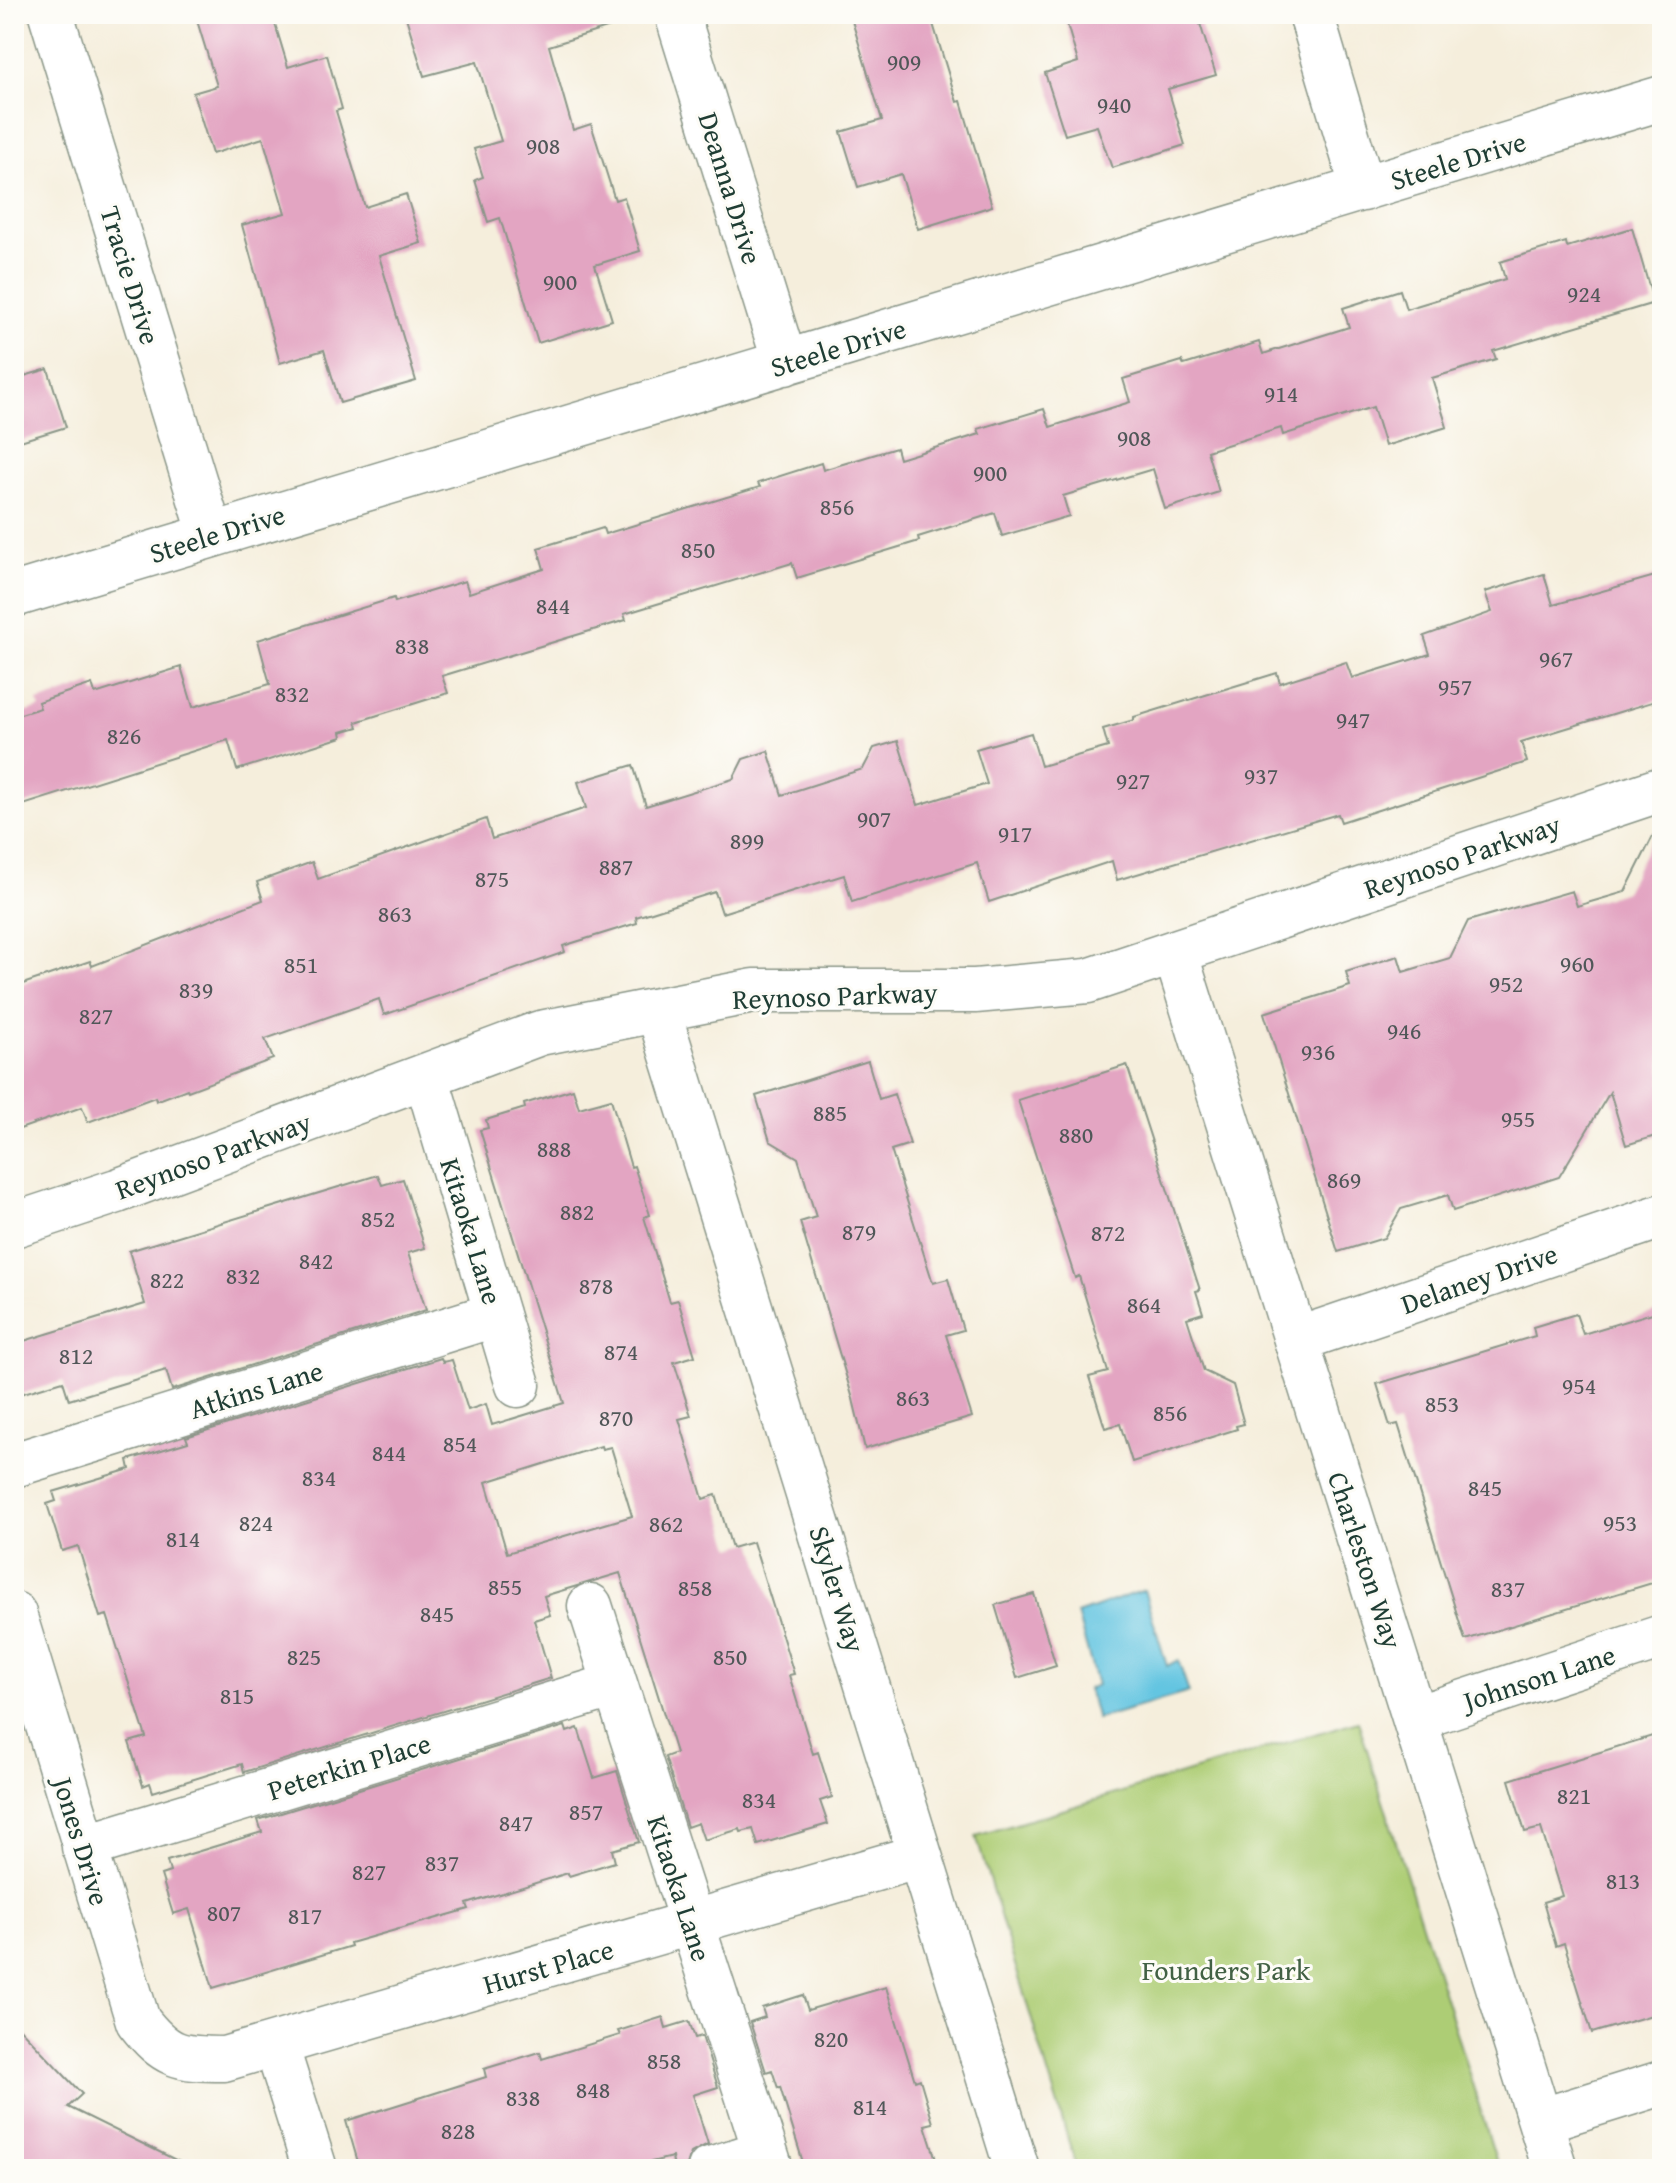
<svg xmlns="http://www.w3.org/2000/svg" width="1676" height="2183" font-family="'Gentium Book Plus',serif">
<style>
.green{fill:#adcd75;stroke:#668554;stroke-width:2}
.water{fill:#63c5e1;stroke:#41818a;stroke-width:2}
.building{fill:#e3a5c2;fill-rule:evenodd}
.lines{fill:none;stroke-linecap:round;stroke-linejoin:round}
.street-casing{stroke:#8a9688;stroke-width:47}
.street{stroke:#fff;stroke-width:44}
.labels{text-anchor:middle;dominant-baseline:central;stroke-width:6;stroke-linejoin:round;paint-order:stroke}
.number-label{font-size:24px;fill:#505758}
.street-label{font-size:28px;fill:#1f3d34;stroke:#fdfcf7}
.park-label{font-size:28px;fill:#426144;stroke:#fdfcf7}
</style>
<rect width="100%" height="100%" fill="#fdfcf7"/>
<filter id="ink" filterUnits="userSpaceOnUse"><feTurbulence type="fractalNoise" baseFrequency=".0125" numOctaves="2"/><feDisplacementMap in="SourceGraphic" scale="16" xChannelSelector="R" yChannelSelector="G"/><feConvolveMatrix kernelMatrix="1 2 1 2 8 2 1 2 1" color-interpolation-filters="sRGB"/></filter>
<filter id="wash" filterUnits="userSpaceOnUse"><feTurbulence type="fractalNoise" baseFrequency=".006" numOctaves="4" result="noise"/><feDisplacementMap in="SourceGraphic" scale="32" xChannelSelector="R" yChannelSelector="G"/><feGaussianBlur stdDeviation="1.8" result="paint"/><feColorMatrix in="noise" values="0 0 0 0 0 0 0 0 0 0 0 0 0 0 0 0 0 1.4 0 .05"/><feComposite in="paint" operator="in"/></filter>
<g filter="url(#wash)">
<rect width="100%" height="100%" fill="#f5eedc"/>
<!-- green -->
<path class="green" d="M 1358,1721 L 1499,2169 L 1077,2169 L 976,1836 Z"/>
<!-- water -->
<path class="water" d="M 1144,1590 L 1167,1666 L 1178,1660 L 1189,1692 L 1097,1719 L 1088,1689 L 1097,1685 L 1077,1614 Z"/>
<g id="blocks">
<!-- building -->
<path class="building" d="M 195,14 L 272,14 L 288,67 L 327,55 L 342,109 L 336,111 L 365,207 L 406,194 L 421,243 L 379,256 L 416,381 L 340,403 L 324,350 L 280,363 L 242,225 L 285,213 L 263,138 L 212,154 L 193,93 L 217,86 Z
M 405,14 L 621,14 L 623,23 L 549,46 L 573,130 L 591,124 L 615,200 L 624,197 L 640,251 L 595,265 L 612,320 L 538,343 L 500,218 L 488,222 L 475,180 L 483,177 L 474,149 L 501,141 L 477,62 L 424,76 Z
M 850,14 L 930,14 L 957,102 L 961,101 L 992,206 L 918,229 L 901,174 L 858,187 L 841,132 L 882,120 Z
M 1064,14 L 1197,14 L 1216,75 L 1168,89 L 1185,145 L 1112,168 L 1097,126 L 1065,135 L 1045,73 L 1078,62 Z
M 1632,228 L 1654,303 L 1493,351 L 1496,359 L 1432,378 L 1447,427 L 1385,446 L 1373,407 L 1283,435 L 1281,428 L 1207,451 L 1219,492 L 1165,509 L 1153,469 L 1063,496 L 1069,516 L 1002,536 L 995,513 L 918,537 L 919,541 L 797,578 L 792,563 L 624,614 L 626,620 L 442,676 L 448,693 L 356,722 L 358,727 L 341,732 L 342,737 L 237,770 L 228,740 L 14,808 L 14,716 L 40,708 L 38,702 L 92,684 L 95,694 L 181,667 L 193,707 L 270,684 L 258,640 L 394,598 L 395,602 L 465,581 L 469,593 L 544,569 L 538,548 L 603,528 L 605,534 L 760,487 L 758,483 L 821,463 L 823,470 L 896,448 L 899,459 L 980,434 L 978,429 L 1044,409 L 1050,427 L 1130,402 L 1123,379 L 1182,361 L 1184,365 L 1259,342 L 1263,354 L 1349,327 L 1343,308 L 1400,290 L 1406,309 L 1505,279 L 1500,262 L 1566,242 L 1567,247 Z
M 48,369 L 66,427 L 14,443 L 14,379 Z
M 1544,574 L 1553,605 L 1662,574 L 1662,699 L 1521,742 L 1527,762 L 1341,822 L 1338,814 L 1117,880 L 1112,861 L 989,902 L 977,863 L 852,902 L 844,875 L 722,913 L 715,892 L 636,917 L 637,923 L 563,946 L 565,952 L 384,1015 L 379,999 L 265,1039 L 273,1059 L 188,1091 L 187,1089 L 156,1101 L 155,1097 L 88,1122 L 82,1107 L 14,1131 L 14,987 L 90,961 L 92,966 L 263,900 L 257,882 L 312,862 L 318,879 L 486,819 L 492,839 L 586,808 L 578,782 L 633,765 L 646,806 L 733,779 L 743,759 L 768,751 L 782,795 L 863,769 L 874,748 L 898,741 L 918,805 L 987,784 L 976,749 L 1031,733 L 1041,766 L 1108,747 L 1103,729 L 1134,720 L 1134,717 L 1277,673 L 1280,683 L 1346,662 L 1352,678 L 1430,654 L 1424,636 L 1492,612 L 1485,592 Z
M 1662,818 L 1662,1134 L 1626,1145 L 1610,1092 L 1559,1177 L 1453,1211 L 1448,1195 L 1401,1209 L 1384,1238 L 1338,1252 L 1264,1013 L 1350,986 L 1346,972 L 1398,956 L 1403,972 L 1450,958 L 1468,921 L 1572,891 L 1577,906 L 1625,892 Z
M 868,1061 L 879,1099 L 894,1094 L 910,1144 L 891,1150 L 933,1283 L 948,1279 L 963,1330 L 946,1335 L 972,1417 L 865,1449 L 853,1399 L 800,1222 L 816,1217 L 798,1158 L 770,1141 L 756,1096 Z
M 1127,1065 L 1200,1290 L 1196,1291 L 1203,1313 L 1187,1318 L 1204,1371 L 1233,1385 L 1244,1424 L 1236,1426 L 1237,1429 L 1132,1462 L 1120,1424 L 1105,1428 L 1089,1377 L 1108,1372 L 1079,1276 L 1075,1278 L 1018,1100 Z
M 573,1089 L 579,1108 L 611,1099 L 631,1167 L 634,1166 L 650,1215 L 644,1217 L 670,1302 L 678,1300 L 695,1356 L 674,1362 L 691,1416 L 679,1419 L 703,1499 L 716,1495 L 732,1548 L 753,1542 L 794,1674 L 789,1675 L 813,1754 L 818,1752 L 832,1797 L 820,1801 L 828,1824 L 758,1845 L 753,1829 L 741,1832 L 740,1829 L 704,1840 L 698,1823 L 687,1827 L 665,1757 L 676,1753 L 620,1573 L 544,1596 L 550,1615 L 534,1620 L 551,1678 L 244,1772 L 242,1764 L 153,1792 L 150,1783 L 143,1786 L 129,1742 L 146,1737 L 107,1615 L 100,1617 L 78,1546 L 62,1551 L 47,1504 L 56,1501 L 53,1492 L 130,1469 L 128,1460 L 188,1442 L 186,1437 L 441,1358 L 443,1362 L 452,1360 L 468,1410 L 486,1404 L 492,1425 L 564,1403 L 480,1130 L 488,1128 L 486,1120 L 525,1108 L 524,1104 ZM 601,1446 L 602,1449 L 611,1447 L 632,1516 L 507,1553 L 486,1482 Z
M 378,1175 L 382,1185 L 403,1179 L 425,1248 L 408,1253 L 426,1310 L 172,1390 L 166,1370 L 69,1400 L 63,1381 L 14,1396 L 14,1344 L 145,1304 L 129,1251 Z
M 1662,1310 L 1662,1580 L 1465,1640 L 1398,1424 L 1390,1426 L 1377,1384 L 1535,1336 L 1533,1327 L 1576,1314 L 1583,1334 Z
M 1034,1594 L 1056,1666 L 1017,1678 L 995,1605 Z
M 565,1726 L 567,1732 L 578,1728 L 594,1778 L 617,1771 L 639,1842 L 612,1850 L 615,1862 L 569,1876 L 568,1873 L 467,1904 L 469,1909 L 350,1943 L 351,1946 L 213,1988 L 189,1909 L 173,1914 L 161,1875 L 170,1872 L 167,1861 L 262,1832 L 258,1820 Z
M 1662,1733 L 1662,2012 L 1592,2033 L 1564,1943 L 1556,1946 L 1543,1902 L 1562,1896 L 1541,1828 L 1525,1832 L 1509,1780 Z
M 886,1987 L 915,2081 L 920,2079 L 933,2123 L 925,2125 L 939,2169 L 805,2169 L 780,2087 L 778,2088 L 772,2070 L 766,2072 L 750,2022 L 765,2017 L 762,2008 L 803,1995 L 808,2010 Z
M 663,2017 L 666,2028 L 689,2021 L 695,2038 L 702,2036 L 718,2087 L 693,2095 L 708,2144 L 691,2153 L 686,2169 L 674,2169 L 672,2157 L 622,2169 L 360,2169 L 346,2121 L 486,2077 L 484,2069 L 540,2052 L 542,2059 L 620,2035 L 618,2031 Z
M 14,2022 L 82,2094 L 68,2107 L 194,2169 L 14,2169 Z"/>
</g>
</g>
<g filter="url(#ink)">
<use href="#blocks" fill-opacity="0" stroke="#8a9688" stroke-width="2"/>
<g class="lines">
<defs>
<path id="street" d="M 51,14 L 211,535
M 677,14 L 785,363
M 1311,14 L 1363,189
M 14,595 L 1662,98
M 1175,952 L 1555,2169
M 658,1010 L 1017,2169
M 426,1076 L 518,1385
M 14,1225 L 117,1191 L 540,1033 L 754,991 L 975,991 L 1088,981 L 1662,789
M 1296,1340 L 1662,1216
M 14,1465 L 497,1314
M 590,1606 L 771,2169
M 14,1614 L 138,2021 C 166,2057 179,2059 224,2059 L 920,1856
M 1416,1718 L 1662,1637
M 84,1847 L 615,1685
M 276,2045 L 315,2169
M 1540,2121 L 1662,2083
M 710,2169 L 765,2152"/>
</defs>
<!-- street casing -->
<use href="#street" class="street-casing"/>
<!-- street -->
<use href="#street" class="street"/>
</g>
</g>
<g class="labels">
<!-- number labels -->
<g class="number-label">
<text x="904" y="61">909</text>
<text x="1114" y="104">940</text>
<text x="543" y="145">908</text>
<text x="560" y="281">900</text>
<text x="1584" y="293">924</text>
<text x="1281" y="393">914</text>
<text x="1134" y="437">908</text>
<text x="990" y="472">900</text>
<text x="837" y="506">856</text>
<text x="698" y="549">850</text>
<text x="553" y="605">844</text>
<text x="412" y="645">838</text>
<text x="1556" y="658">967</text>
<text x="1455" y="686">957</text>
<text x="292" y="693">832</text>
<text x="1353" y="719">947</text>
<text x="124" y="735">826</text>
<text x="1261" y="775">937</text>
<text x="1133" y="780">927</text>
<text x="874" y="818">907</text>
<text x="1015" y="833">917</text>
<text x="747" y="840">899</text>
<text x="616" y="866">887</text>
<text x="492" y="878">875</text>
<text x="395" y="913">863</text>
<text x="1577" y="963">960</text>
<text x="301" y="964">851</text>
<text x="1506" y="983">952</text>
<text x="196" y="989">839</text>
<text x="96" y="1015">827</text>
<text x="1404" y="1030">946</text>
<text x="1318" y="1051">936</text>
<text x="830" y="1112">885</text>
<text x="1518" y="1118">955</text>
<text x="1076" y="1134">880</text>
<text x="554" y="1148">888</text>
<text x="1344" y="1179">869</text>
<text x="577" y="1211">882</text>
<text x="378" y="1218">852</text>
<text x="859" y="1231">879</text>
<text x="1108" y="1232">872</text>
<text x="316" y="1260">842</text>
<text x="243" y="1275">832</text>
<text x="167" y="1279">822</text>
<text x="596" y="1285">878</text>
<text x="1144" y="1304">864</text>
<text x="621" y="1351">874</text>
<text x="76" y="1355">812</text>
<text x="1579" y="1385">954</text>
<text x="913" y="1397">863</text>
<text x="1442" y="1403">853</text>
<text x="1170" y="1412">856</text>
<text x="616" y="1417">870</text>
<text x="460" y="1443">854</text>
<text x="389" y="1452">844</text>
<text x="319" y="1477">834</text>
<text x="1485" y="1487">845</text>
<text x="256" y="1522">824</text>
<text x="1620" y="1522">953</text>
<text x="666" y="1523">862</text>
<text x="183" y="1538">814</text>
<text x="505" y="1586">855</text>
<text x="695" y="1587">858</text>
<text x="1508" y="1588">837</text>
<text x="437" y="1613">845</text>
<text x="304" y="1656">825</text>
<text x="730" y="1656">850</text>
<text x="237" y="1695">815</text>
<text x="1574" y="1795">821</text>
<text x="759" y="1799">834</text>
<text x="586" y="1811">857</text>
<text x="516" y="1822">847</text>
<text x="442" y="1862">837</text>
<text x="369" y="1871">827</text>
<text x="1623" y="1880">813</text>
<text x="224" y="1912">807</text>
<text x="305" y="1915">817</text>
<text x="831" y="2038">820</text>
<text x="664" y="2060">858</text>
<text x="593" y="2089">848</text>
<text x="523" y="2097">838</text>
<text x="870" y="2106">814</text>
<text x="458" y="2130">828</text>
</g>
<!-- street labels -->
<g class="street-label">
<text transform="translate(1458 160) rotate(-17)">Steele Drive</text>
<text transform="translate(731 188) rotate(73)">Deanna Drive</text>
<text transform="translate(131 275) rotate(73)">Tracie Drive</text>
<text transform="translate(838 347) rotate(-17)">Steele Drive</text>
<text transform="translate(217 533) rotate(-17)">Steele Drive</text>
<text transform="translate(1462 856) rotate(-19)">Reynoso Parkway</text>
<text transform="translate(835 995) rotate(-2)">Reynoso Parkway</text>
<text transform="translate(213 1155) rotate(-20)">Reynoso Parkway</text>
<text transform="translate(472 1231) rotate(73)">Kitaoka Lane</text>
<text transform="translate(1479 1278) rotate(-19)">Delaney Drive</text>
<text transform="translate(256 1389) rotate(-17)">Atkins Lane</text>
<text transform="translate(1366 1560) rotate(72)">Charleston Way</text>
<text transform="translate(838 1589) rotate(73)">Skyler Way</text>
<text transform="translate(1539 1677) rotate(-18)">Johnson Lane</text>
<text transform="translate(349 1766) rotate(-17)">Peterkin Place</text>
<text transform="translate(82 1841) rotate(73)">Jones Drive</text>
<text transform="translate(680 1888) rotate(72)">Kitaoka Lane</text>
<text transform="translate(548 1966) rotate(-16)">Hurst Place</text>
</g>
<!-- park labels -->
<g class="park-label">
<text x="1226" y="1969">Founders Park</text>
</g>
</g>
<!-- margin -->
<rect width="1676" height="2183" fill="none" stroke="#fdfcf7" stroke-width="48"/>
</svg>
